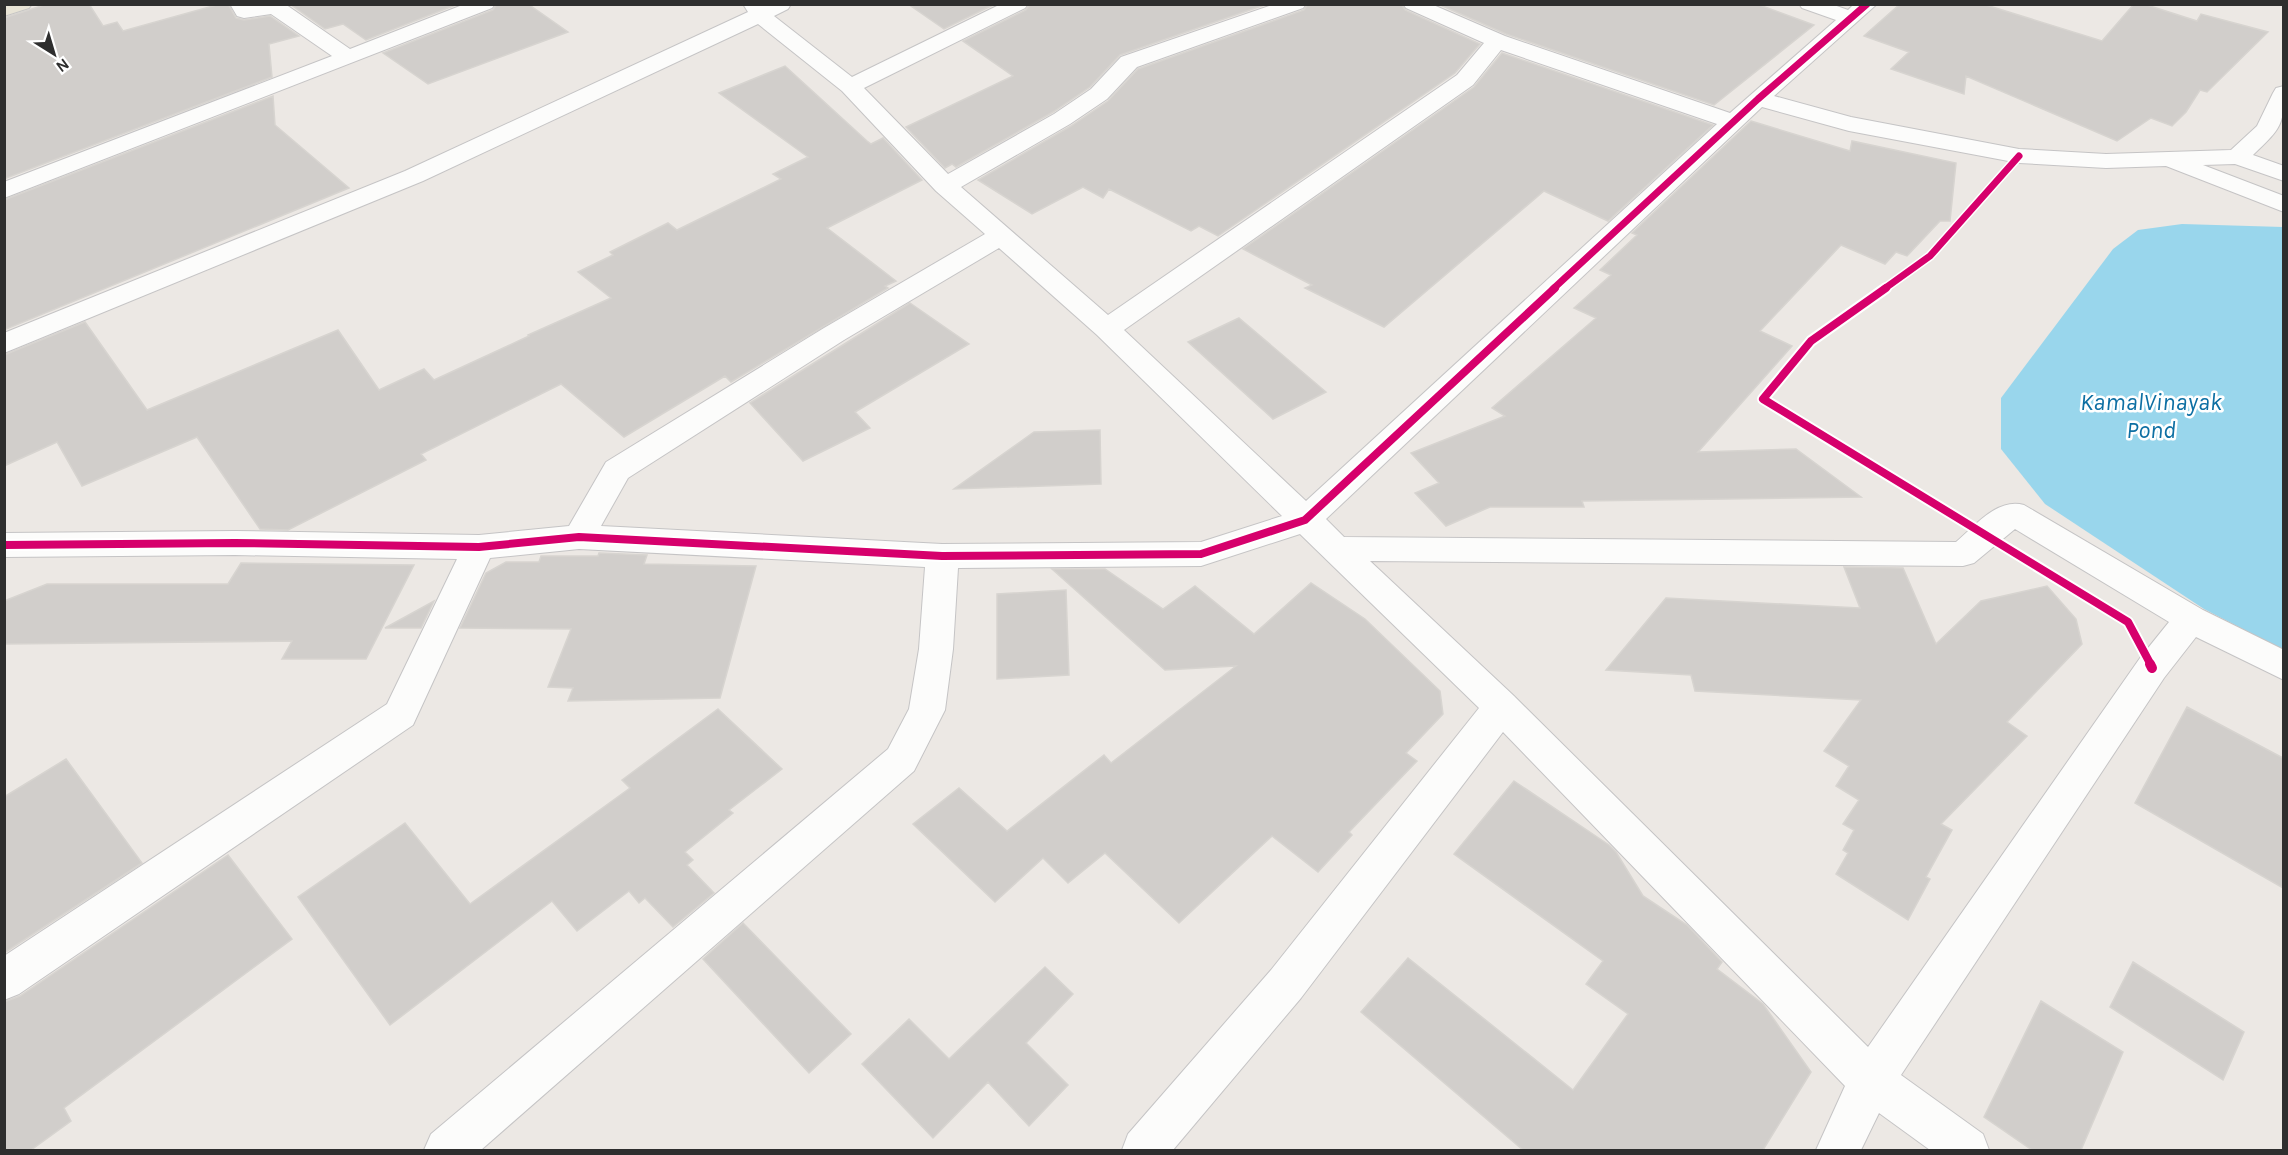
<svg xmlns="http://www.w3.org/2000/svg" width="2288" height="1155" font-family="Karla,sans-serif">
<style>
.water{fill:#99d6ec}
.building{fill:#d1cecb;stroke:#d7d4d0;stroke-width:1.5}
.lines{fill:none;stroke-linecap:round;stroke-linejoin:round}
.street-casing{stroke:#c5c4c5;stroke-width:2}
.primary-casing{stroke:#c6c5c4;stroke-width:2}
.street{fill:#fcfcfb;fill-rule:evenodd}
.primary{fill:#e8e4d6;fill-rule:evenodd}
.cycleway-far2-casing{stroke:#fff;stroke-width:10}
.cycleway-far1-casing{stroke:#fff;stroke-width:12}
.cycleway-casing{stroke:#fff;stroke-width:14}
.cycleway-far2{stroke:#d6006c;stroke-width:7}
.cycleway-far1{stroke:#d6006c;stroke-width:8}
.cycleway{stroke:#d6006c;stroke-width:10}
.labels{text-anchor:middle;dominant-baseline:central;stroke-width:5;stroke-linejoin:round;paint-order:stroke}
.water-label{font-size:24px;font-style:italic;fill:#0d6fa3;stroke:#fff}
</style>
<rect width="100%" height="100%" fill="#ece8e4"/>
<!-- water -->
<path class="water" d="M 2182,224 L 2283,227 L 2283,650 L 2204,609 L 2045,504 L 2001,449 L 2001,398 L 2113,249 L 2138,230 Z"/>
<!-- building -->
<path class="building" d="M 47,4 L 89,4 L 103,26 L 117,22 L 123,31 L 220,4 L 228,4 L 236,18 L 244,20 L 270,16 L 299,36 L 269,44 L 272,77 L 4,179 L 4,18 Z
M 290,4 L 458,4 L 366,40 L 343,24 L 325,29 Z
M 497,4 L 528,4 L 568,32 L 428,84 L 383,53 L 493,10 Z
M 908,4 L 995,4 L 944,29 Z
M 1030,4 L 1267,4 L 1120,55 L 1090,87 L 1053,112 L 956,167 L 952,164 L 945,168 L 906,127 L 1013,76 L 963,41 L 1026,10 Z
M 1308,4 L 1401,4 L 1405,10 L 1480,44 L 1455,73 L 1218,236 L 1199,226 L 1191,231 L 1109,189 L 1103,198 L 1083,187 L 1032,214 L 978,180 L 1071,126 L 1108,101 L 1138,69 L 1304,10 Z
M 1438,4 L 1757,4 L 1814,25 L 1714,105 L 1506,34 Z
M 1900,4 L 1983,4 L 2102,41 L 2134,4 L 2144,4 L 2197,21 L 2201,14 L 2268,32 L 2207,92 L 2200,90 L 2186,112 L 2172,126 L 2151,118 L 2117,141 L 1966,76 L 1964,94 L 1891,69 L 1909,52 L 1864,36 Z
M 1502,53 L 1713,125 L 1608,221 L 1544,191 L 1384,327 L 1305,288 L 1312,285 L 1243,249 L 1474,87 Z
M 785,66 L 867,141 L 871,144 L 883,138 L 922,180 L 827,228 L 896,281 L 885,286 L 888,288 L 731,382 L 725,376 L 624,437 L 561,384 L 421,454 L 426,460 L 288,530 L 260,529 L 197,437 L 82,486 L 57,442 L 4,466 L 4,355 L 85,322 L 147,410 L 338,330 L 379,390 L 424,369 L 434,380 L 529,336 L 528,335 L 611,298 L 578,272 L 613,255 L 610,252 L 668,223 L 677,230 L 781,179 L 773,174 L 808,157 L 719,93 Z
M 273,96 L 275,125 L 349,188 L 4,330 L 4,200 Z
M 1751,121 L 1850,151 L 1852,141 L 1956,163 L 1950,221 L 1940,221 L 1907,256 L 1896,252 L 1885,264 L 1841,245 L 1760,331 L 1792,346 L 1698,452 L 1796,449 L 1861,497 L 1582,501 L 1584,507 L 1490,507 L 1446,526 L 1415,493 L 1439,483 L 1411,453 L 1505,416 L 1492,408 L 1596,318 L 1574,308 L 1611,275 L 1600,270 L 1637,235 L 1632,233 Z
M 910,303 L 969,344 L 855,412 L 870,428 L 803,461 L 750,403 Z
M 1239,318 L 1326,392 L 1273,419 L 1188,342 Z
M 1100,430 L 1101,484 L 954,489 L 1034,432 Z
M 599,553 L 647,555 L 644,564 L 756,566 L 720,698 L 568,701 L 573,688 L 548,687 L 571,629 L 460,628 L 486,573 L 506,562 L 539,562 L 541,556 L 598,556 Z
M 241,563 L 414,565 L 366,659 L 282,659 L 292,641 L 4,644 L 4,601 L 47,584 L 228,584 Z
M 1844,567 L 1903,568 L 1936,644 L 1981,601 L 2047,586 L 2076,619 L 2082,644 L 2007,722 L 2027,736 L 1941,824 L 1952,830 L 1926,877 L 1930,879 L 1908,920 L 1836,874 L 1848,853 L 1843,850 L 1854,830 L 1843,824 L 1859,800 L 1836,786 L 1849,766 L 1824,751 L 1861,700 L 1695,691 L 1691,675 L 1606,670 L 1666,598 L 1860,608 Z
M 1052,569 L 1105,569 L 1163,609 L 1195,586 L 1254,634 L 1311,583 L 1365,619 L 1440,691 L 1443,714 L 1406,753 L 1417,761 L 1349,832 L 1352,835 L 1318,872 L 1272,836 L 1179,923 L 1105,853 L 1068,883 L 1043,858 L 995,902 L 913,824 L 959,788 L 1007,831 L 1104,755 L 1111,763 L 1236,666 L 1165,670 Z
M 1066,590 L 1069,675 L 997,679 L 997,594 Z
M 434,601 L 421,628 L 385,628 Z
M 2187,707 L 2283,758 L 2283,888 L 2135,803 Z
M 718,709 L 782,769 L 729,810 L 733,813 L 685,852 L 693,860 L 687,865 L 714,893 L 673,927 L 645,898 L 639,903 L 629,891 L 577,931 L 552,901 L 390,1025 L 298,897 L 405,823 L 470,904 L 630,788 L 622,780 Z
M 66,759 L 142,863 L 4,953 L 4,797 Z
M 1514,781 L 1609,845 L 1616,852 L 1643,896 L 1687,925 L 1722,962 L 1717,969 L 1763,1004 L 1811,1072 L 1763,1150 L 1523,1150 L 1361,1012 L 1408,958 L 1573,1090 L 1628,1014 L 1586,984 L 1603,961 L 1454,854 Z
M 228,855 L 292,939 L 64,1108 L 71,1121 L 31,1150 L 4,1150 L 4,1002 L 20,996 Z
M 743,923 L 851,1034 L 809,1073 L 703,959 Z
M 2133,962 L 2244,1032 L 2223,1080 L 2110,1007 Z
M 1045,967 L 1073,994 L 1026,1043 L 1068,1085 L 1029,1126 L 988,1082 L 933,1138 L 862,1064 L 909,1019 L 949,1059 Z
M 2041,1001 L 2123,1052 L 2081,1150 L 2032,1150 L 1984,1117 Z"/>
<g class="lines">
<defs>
<path id="street" d="M 230,4 L 285,4 L 350,49 L 465,4 L 495,4 L 492,8 L 4,198 L 4,182 L 332,56 L 271,14 L 244,18 L 237,16 Z
M 743,4 L 791,4 L 788,9 L 774,16 L 852,77 L 1001,4 L 1028,4 L 1025,8 L 864,88 L 948,174 L 1054,114 L 1091,89 L 1121,57 L 1275,4 L 1306,4 L 1303,8 L 1137,67 L 1107,99 L 1070,124 L 961,187 L 1108,315 L 1457,75 L 1484,43 L 1406,8 L 1403,4 L 1431,4 L 1505,36 L 1730,113 L 1836,20 L 1802,8 L 1799,4 L 1831,4 L 1848,10 L 1854,4 L 1877,4 L 1774,96 L 1851,117 L 2019,149 L 2106,154 L 2231,150 L 2257,126 L 2273,93 L 2276,88 L 2284,86 C 2284,126 2282,127 2253,155 L 2284,166 L 2284,181 L 2235,164 L 2203,165 L 2284,196 L 2284,212 L 2166,166 L 2106,168 L 2019,163 L 1849,131 L 1762,107 L 1326,519 L 1344,537 L 1956,542 C 1975,526 1998,497 2024,505 L 2203,610 L 2284,650 L 2284,680 L 2196,637 L 2164,678 L 1901,1075 L 1983,1134 L 1989,1150 L 1930,1150 L 1879,1113 L 1861,1150 L 1816,1150 L 1845,1086 L 1503,732 L 1301,998 L 1173,1150 L 1122,1150 L 1128,1134 L 1271,970 L 1479,708 L 1300,534 L 1201,566 L 958,568 L 953,649 L 945,710 L 914,771 L 481,1150 L 424,1150 L 431,1134 L 888,749 L 909,709 L 919,649 L 925,567 L 579,549 L 490,558 L 413,725 L 19,994 L 4,1000 L 4,956 L 387,704 L 457,559 L 235,555 L 4,557 L 4,533 L 235,531 L 479,535 L 569,526 L 606,462 L 824,328 L 985,234 L 936,191 L 842,91 L 758,24 L 423,181 L 4,353 L 4,333 L 405,171 L 748,12 ZM 1501,50 L 1717,124 L 1306,501 L 1124,330 L 1473,85 ZM 999,248 L 1097,335 L 1282,516 L 1201,542 L 942,544 L 601,526 L 628,478 L 844,340 ZM 2015,529 L 2169,622 L 2140,658 L 1868,1047 L 1514,696 L 1370,561 L 1963,566 L 1974,563 Z"/>
<path id="primary" d="M 4,4 L 32,4 L 29,8 L 4,16 Z"/>
</defs>
<!-- street casing -->
<use href="#street" class="street-casing"/>
<!-- primary casing -->
<use href="#primary" class="primary-casing"/>
<!-- street -->
<use href="#street" class="street"/>
<!-- primary -->
<use href="#primary" class="primary"/>
<defs>
<path id="cycleway-far2" d="M 1553,289 L 1758,99 L 1867,4
M 1884,289 L 1930,256 L 2019,156"/>
<path id="cycleway-far1" d="M 1886,288 L 1811,341 L 1763,399 L 2128,622 L 2151,665
M 4,545 L 235,543 L 479,547 L 579,537 L 942,556 L 1201,554 L 1305,520 L 1555,288"/>
<path id="cycleway" d="M 2150,664 L 2152,668"/>
</defs>
<!-- cycleway-far2 casing -->
<use href="#cycleway-far2" class="cycleway-far2-casing"/>
<!-- cycleway-far1 casing -->
<use href="#cycleway-far1" class="cycleway-far1-casing"/>
<!-- cycleway casing -->
<use href="#cycleway" class="cycleway-casing"/>
<!-- cycleway-far2 -->
<use href="#cycleway-far2" class="cycleway-far2"/>
<!-- cycleway-far1 -->
<use href="#cycleway-far1" class="cycleway-far1"/>
<!-- cycleway -->
<use href="#cycleway" class="cycleway"/>
</g>
<g class="labels">
<!-- water labels -->
<g class="water-label">
<text x="2151" y="402">KamalVinayak<tspan x="2151" dy="28">Pond</tspan></text>
</g>
</g>
<!-- border -->
<rect width="2288" height="1155" fill="none" stroke="#2e2e2e" stroke-width="12"/>
<!-- north arrow -->
<g transform="translate(54 54) rotate(143)" stroke="#ffffff" stroke-width="4.5" paint-order="stroke">
<path d="M0-4.5L10 22L0 15L-10 22Z" fill="#2e2e2e"/>
<text y="-9" font-size="16" font-weight="bold" text-anchor="middle" fill="#2e2e2e">N</text>
</g>
</svg>
